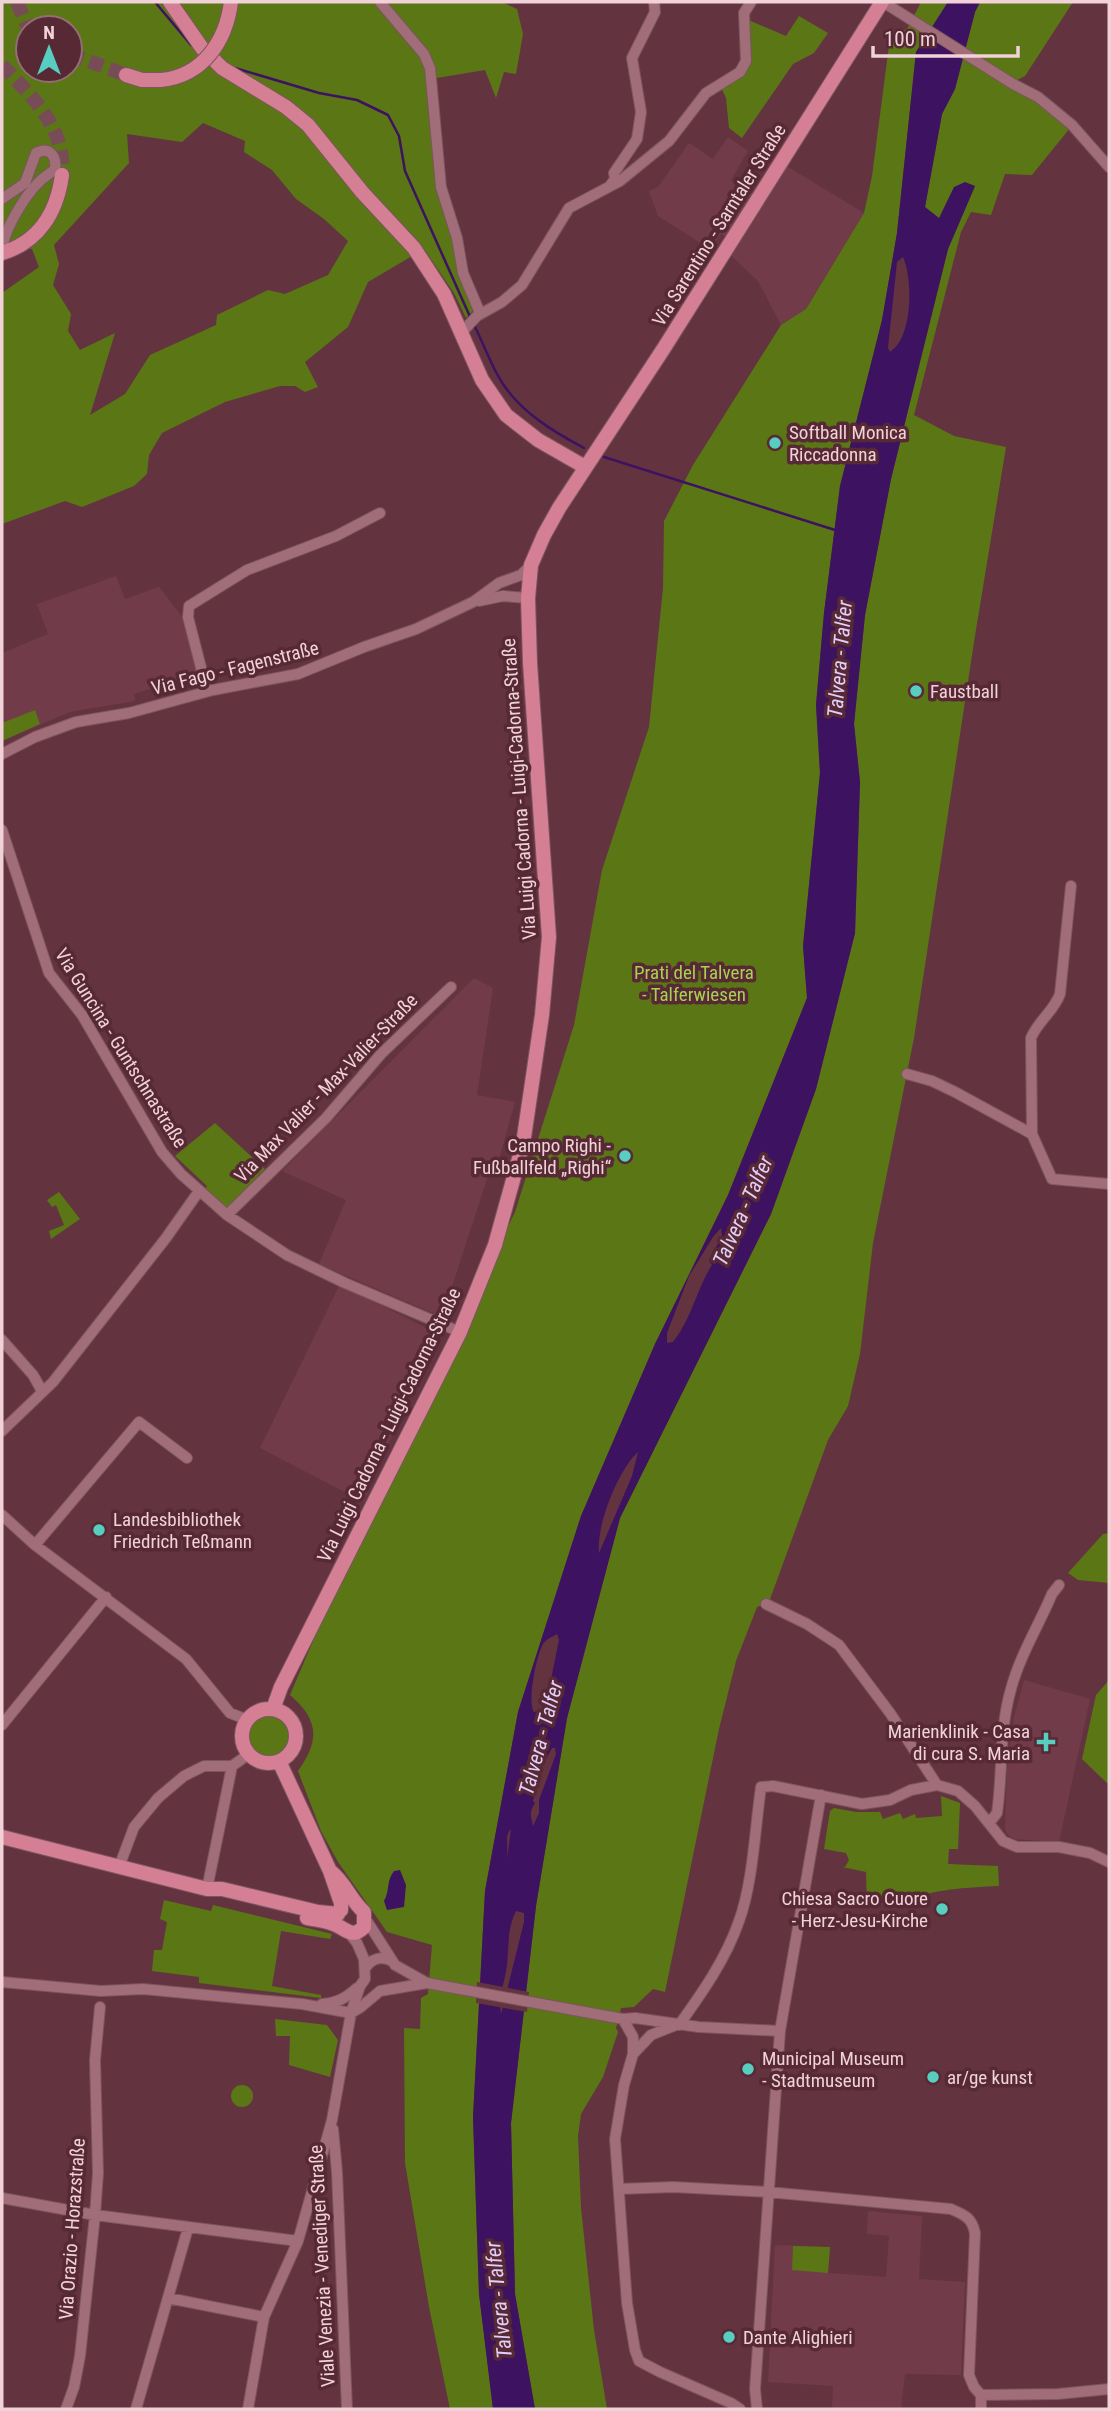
<svg xmlns="http://www.w3.org/2000/svg" width="1111" height="2411" font-family="'Roboto Condensed',sans-serif">
<style>
.built{fill:#723b49}
.green{fill:#5b7615;fill-rule:evenodd}
.water{fill:#3d1260;fill-rule:evenodd}
.pier{fill:#633440}
.lines{fill:none;stroke-linecap:round;stroke-linejoin:round}
.stream{stroke:#3d1260;stroke-width:2.5}
.river{stroke:#3d1260;stroke-width:18}
.major-tunnel{stroke:#784c57;stroke-width:14;stroke-dasharray:14 7;stroke-linecap:butt}
.minor-casing{stroke:#7c555f;stroke-width:12}
.major-casing{stroke:#7c555f;stroke-width:16}
.minor{stroke:#a16d78;stroke-width:10}
.major{stroke:#d57f94;stroke-width:14}
.major-bridge-casing{stroke:#7c555f;stroke-width:16;stroke-linecap:butt}
.major-bridge{stroke:#d57f94;stroke-width:14}
.poi-dot{fill:#58cec0;stroke:#572935;stroke-width:2.5}
.labels{text-anchor:middle;dominant-baseline:central;stroke-width:7;stroke-linejoin:round;paint-order:stroke}
.street-label{font-size:19px;fill:#f0d2d8;stroke:#572935}
.poi-label{font-size:19px;fill:#f0d2d8;stroke:#572935;text-anchor:start}
.park-label{font-size:19px;fill:#a8d052;stroke:#572935}
.water-label{font-size:21px;font-style:italic;fill:#e1cefa;stroke:#572935}
</style>
<rect width="100%" height="100%" fill="#633440"/>
<!-- built -->
<path class="built" d="M 728,137 L 748,151 L 731,180 L 753,194 L 775,159 L 864,213 L 805,310 L 781,325 L 758,281 L 722,247 L 727,238 L 721,234 L 710,249 L 658,216 L 649,191 L 658,187 L 689,143 L 713,159 Z
M 116,576 L 125,599 L 159,587 L 186,622 L 198,674 L 134,694 L 135,701 L 70,712 L 2,741 L 2,653 L 48,634 L 37,604 Z
M 474,978 L 493,988 L 477,1095 L 515,1102 L 498,1163 L 487,1179 L 442,1317 L 319,1264 L 346,1200 L 282,1171 Z
M 340,1284 L 434,1332 L 364,1502 L 260,1448 Z
M 1024,1680 L 1090,1699 L 1059,1842 L 1014,1839 L 1008,1835 L 1005,1829 L 1007,1768 L 1014,1717 Z
M 868,2211 L 922,2216 L 919,2279 L 965,2282 L 961,2375 L 905,2374 L 901,2409 L 832,2408 L 833,2386 L 768,2382 L 775,2245 L 830,2247 L 828,2273 L 886,2277 L 889,2236 L 867,2234 Z"/>
<!-- green -->
<path class="green" d="M 2,2 L 502,2 L 517,9 L 523,34 L 516,74 L 504,72 L 496,98 L 485,70 L 437,78 L 439,146 L 461,282 L 473,311 L 466,318 L 454,293 L 424,249 L 368,282 L 348,327 L 305,362 L 318,387 L 305,392 L 295,386 L 280,386 L 225,402 L 162,433 L 149,455 L 147,474 L 134,486 L 82,507 L 65,501 L 2,524 L 2,293 L 39,267 L 32,249 L 8,245 L 2,228 ZM 28,28 L 70,28 L 70,70 L 28,70 ZM 203,123 L 245,141 L 244,152 L 272,170 L 296,199 L 324,219 L 348,241 L 328,275 L 285,294 L 268,290 L 217,315 L 216,325 L 150,355 L 125,394 L 90,415 L 115,333 L 80,350 L 68,331 L 71,314 L 53,285 L 59,264 L 54,245 L 129,163 L 127,134 L 182,142 Z
M 921,2 L 948,2 L 916,52 L 897,233 L 882,320 L 840,486 L 824,613 L 816,705 L 820,773 L 803,946 L 807,998 L 728,1195 L 655,1344 L 581,1516 L 518,1712 L 485,1891 L 473,2117 L 479,2294 L 493,2409 L 450,2409 L 429,2307 L 405,2163 L 404,2028 L 420,2029 L 421,1998 L 428,1994 L 432,1945 L 387,1932 L 338,1862 L 321,1831 L 298,1771 C 320,1740 319,1720 290,1695 L 347,1561 L 515,1212 L 574,1025 L 602,870 L 649,727 L 663,588 L 664,521 L 693,465 L 781,325 L 806,309 L 864,213 L 872,176 L 890,38 L 907,29 Z
M 980,2 L 1073,2 L 1025,76 L 1019,79 L 1013,87 L 1038,103 L 1070,128 L 1032,175 L 1005,174 L 991,215 L 971,212 L 961,232 L 914,415 L 954,436 L 1006,447 L 974,642 L 914,1038 L 873,1243 L 860,1354 L 848,1406 L 828,1440 L 769,1602 L 757,1607 L 736,1661 L 719,1729 L 665,1992 L 653,1989 L 634,2007 L 621,2008 L 616,2028 L 618,2032 L 603,2077 L 581,2114 L 578,2136 L 581,2208 L 594,2330 L 607,2409 L 535,2409 L 515,2294 L 511,2123 L 536,1906 L 567,1718 L 620,1518 L 771,1214 L 816,1089 L 855,933 L 860,782 L 854,724 L 865,615 L 891,479 L 948,249 L 975,186 L 939,219 L 925,207 L 942,114 L 955,89 L 975,12 Z
M 799,16 L 828,33 L 814,53 L 793,64 L 742,138 L 729,128 L 726,98 L 720,85 L 740,72 L 746,19 L 786,36 Z
M 35,710 L 40,724 L 2,741 L 2,723 Z
M 215,1123 L 265,1169 L 225,1210 L 205,1189 L 207,1186 L 175,1156 Z
M 59,1192 L 80,1219 L 51,1239 L 49,1231 L 64,1225 L 56,1205 L 52,1207 L 47,1200 Z
M 1109,1533 L 1109,1583 L 1078,1580 L 1068,1573 L 1103,1534 Z
M 1109,1680 L 1109,1785 L 1082,1759 L 1096,1695 Z
M249 1736a20 20 0 1 1 40 0a20 20 0 1 1-40 0Z
M 941,1796 L 960,1803 L 958,1849 L 949,1849 L 948,1864 L 998,1866 L 999,1886 C 976,1887 914,1889 903,1907 L 894,1906 L 892,1902 L 890,1905 L 867,1903 L 866,1872 L 842,1867 L 845,1867 L 849,1860 L 846,1853 L 824,1849 L 830,1811 L 834,1808 L 856,1812 L 880,1812 L 883,1819 L 900,1813 L 903,1819 L 915,1814 L 916,1818 L 942,1816 Z
M 164,1900 L 211,1911 L 213,1905 L 332,1934 L 330,1939 L 281,1931 L 272,1986 L 321,1995 L 321,1998 L 199,1983 L 199,1977 L 152,1971 L 154,1950 L 162,1950 L 167,1922 L 160,1919 Z
M 275,2019 L 327,2025 L 338,2040 L 330,2077 L 289,2065 L 290,2036 L 276,2036 Z
M231 2096a11 11 0 1 1 22 0a11 11 0 1 1-22 0Z
M 793,2246 L 830,2247 L 828,2273 L 792,2270 Z"/>
<!-- water -->
<path class="water" d="M 948,2 L 980,2 L 975,12 L 955,89 L 942,114 L 925,207 L 939,218 L 954,187 L 965,182 L 975,186 L 948,249 L 891,479 L 865,615 L 854,724 L 860,782 L 855,933 L 816,1089 L 771,1214 L 620,1518 L 567,1718 L 536,1906 L 511,2123 L 515,2294 L 535,2409 L 493,2409 L 479,2294 L 473,2117 L 485,1891 L 518,1712 L 581,1516 L 655,1344 L 728,1195 L 807,998 L 803,946 L 820,773 L 816,705 L 824,613 L 840,486 L 882,320 L 897,233 L 916,52 ZM 903,257 C 913,279 913,338 890,352 L 888,348 L 897,262 ZM 721,1228 L 722,1236 L 709,1261 L 712,1265 C 697,1288 692,1318 673,1342 L 667,1343 L 667,1333 L 689,1276 L 713,1237 ZM 638,1452 L 632,1476 L 599,1553 C 596,1526 618,1470 638,1452 ZM 557,1634 L 559,1640 L 548,1694 L 541,1710 L 534,1712 C 527,1703 536,1656 543,1644 C 546,1639 552,1637 557,1634 ZM 548,1737 L 541,1768 L 552,1748 L 555,1748 L 556,1754 L 539,1800 L 539,1813 L 533,1826 L 530,1812 L 535,1803 L 526,1795 L 527,1770 L 534,1745 ZM 515,1825 L 521,1828 C 526,1845 522,1871 508,1883 L 507,1837 L 509,1831 ZM 516,1911 L 524,1913 L 524,1922 L 501,2014 C 498,1997 505,1982 507,1965 C 509,1946 507,1929 516,1911 Z
M 400,1870 L 406,1885 L 404,1907 L 387,1910 L 384,1901 C 390,1891 386,1881 394,1871 Z"/>
<!-- pier -->
<path class="pier" d="M 477,1982 L 529,1992 L 527,2012 L 476,2003 Z"/>
<g class="lines">
<!-- stream -->
<path class="stream" d="M 155,2 L 191,45
M 235,68 L 319,93 L 357,100 L 388,115 L 399,136 L 405,171 L 471,319
M 474,325 C 484,344 491,366 503,384 C 522,413 554,432 584,448
M 604,457 L 835,530"/>
<!-- river -->
<path class="river" d="M 511,1901 L 523,1804 L 545,1719"/>
<!-- major-tunnel -->
<path class="major-tunnel" d="M 17,2 L 28,28
M 70,54 L 126,75
M 2,65 C 32,97 66,127 62,175"/>
<defs>
<path id="minor" d="M 380,2 L 424,54 L 430,68 L 441,187 L 457,238 L 463,273 L 480,313
M 883,2 L 1013,84 L 1038,97 L 1072,125 L 1109,167
M 609,187 L 615,179 L 614,173 L 637,139 L 641,112 L 632,58 L 655,12 L 654,2
M 2,199 L 25,183 L 36,153 C 49,146 57,156 55,169 C 50,174 43,177 38,183 C 25,196 0,235 3,253
M 462,332 L 477,316 L 502,302 L 522,285 L 569,208 L 620,181 L 669,141 L 706,93 L 740,72 L 746,61 L 744,13 L 751,2
M 479,601 L 503,596 L 528,598
M 207,691 L 188,617 L 189,606 L 247,570 L 336,536 L 380,513
M 2,754 L 35,737 L 76,722 L 129,713 L 213,690 L 298,674 L 364,647 L 416,629 L 473,602 L 499,583 L 521,575 L 531,565
M 2,830 L 49,973 L 82,1015 L 162,1152 L 181,1174 L 227,1215 L 287,1255 L 345,1283 L 460,1332
M 907,1074 L 932,1081 L 955,1092 L 1032,1134 L 1052,1179 L 1109,1184
M 1032,1134 L 1031,1038 C 1038,1021 1054,1011 1060,994 L 1071,886
M 227,1215 L 326,1118 L 381,1054 L 451,987
M 2,1340 L 33,1375 L 42,1391
M 2,1431 L 53,1382 L 166,1238 L 199,1191
M 2,1515 L 35,1545 L 186,1659 L 230,1713 L 248,1720
M 35,1545 L 139,1422 L 187,1458
M 766,1604 L 807,1624 L 839,1645 L 890,1713 L 937,1785
M 2,1725 L 106,1597
M 990,1822 L 997,1813 C 1003,1772 999,1730 1011,1689 C 1020,1655 1039,1625 1052,1594 L 1059,1585
M 119,1867 L 134,1827 L 158,1798 L 184,1776 L 204,1766 L 232,1766 L 249,1754
M 207,1889 L 232,1766
M 365,1918 L 395,1965 L 427,1983 L 623,2019 L 635,2018 L 699,2027 L 780,2031
M 366,1967 C 373,1958 381,1956 392,1961
M 2,1982 L 101,1991 L 143,1989 L 302,2004 L 351,2013 L 361,2007 L 380,1991 L 427,1983
M 322,2004 C 337,2003 346,1998 357,1988
M 623,2019 L 633,2037 L 633,2054 L 624,2085 L 615,2139 L 627,2303 L 635,2350 L 639,2361 L 660,2372 L 731,2403 L 740,2409
M 679,2025 C 702,1993 726,1959 739,1921 C 753,1883 755,1828 761,1787 L 773,1786 L 862,1804 L 890,1800 L 911,1790 L 937,1785 L 958,1791 L 975,1806 L 1003,1841 L 1017,1847 L 1059,1847 L 1090,1853 L 1109,1862
M 633,2054 L 651,2035 L 676,2025
M 333,2129 L 337,2172 L 347,2409
M 619,2189 L 673,2187 L 768,2192 L 951,2209 C 965,2215 972,2218 975,2233 L 969,2375 L 974,2387 L 981,2395 L 1058,2394 L 1109,2389
M 2,2198 L 95,2215 L 298,2241
M 168,2298 L 264,2317
M 66,2409 L 74,2387 L 80,2356 L 95,2215 L 98,2173 L 95,2060 L 100,2007
M 136,2409 L 188,2228
M 248,2409 L 264,2317 L 298,2241 L 332,2120 L 351,2013 L 360,1986 L 365,1979 L 364,1959 L 357,1943 L 350,1934
M 757,2409 L 755,2389 L 780,2031 L 821,1795
M 981,2409 L 981,2395"/>
<path id="major" d="M 170,2 L 202,48 L 222,68 L 286,107 L 308,125 L 362,192 L 414,248 L 444,294 L 482,380 L 506,415 L 538,440 L 585,467
M 126,75 L 142,80 L 161,80
M 2,253 C 39,242 57,212 62,175
M 273,1709 L 281,1687 L 460,1332 L 495,1245 L 523,1144 L 542,1015 L 549,937 L 530,663 L 528,598 L 531,565 L 544,535 L 559,508 L 664,348 L 882,2
M242 1736a27 27 0 1 1 54 0a27 27 0 1 1-54 0Z
M 279,1761 L 330,1871 L 341,1903 L 341,1910
M 2,1837 L 207,1889 L 222,1889 L 318,1912 L 338,1914
M 307,1918 C 316,1920 329,1921 338,1926 C 348,1931 353,1938 364,1927 L 364,1912 C 350,1900 345,1882 330,1871"/>
</defs>
<!-- minor casing -->
<use href="#minor" class="minor-casing"/>
<!-- major casing -->
<use href="#major" class="major-casing"/>
<!-- minor -->
<use href="#minor" class="minor"/>
<!-- major -->
<use href="#major" class="major"/>
<defs>
<path id="major-bridge" d="M 161,80 C 203,76 226,41 231,2"/>
</defs>
<!-- major-bridge casing -->
<use href="#major-bridge" class="major-bridge-casing"/>
<!-- major-bridge -->
<use href="#major-bridge" class="major-bridge"/>
</g>
<!-- markers -->
<g class="poi-dot">
<circle cx="775" cy="443" r="7"/>
<circle cx="916" cy="691" r="7"/>
<circle cx="625" cy="1156" r="7"/>
<circle cx="99" cy="1530" r="7"/>
<path d="M1042.5 1731.5h7v7h7v7h-7v7h-7v-7h-7v-7h7z"/>
<circle cx="942" cy="1909" r="7"/>
<circle cx="748" cy="2069" r="7"/>
<circle cx="933" cy="2077" r="7"/>
<circle cx="729" cy="2337" r="7"/>
</g>
<g class="labels">
<!-- street labels -->
<g class="street-label">
<text transform="translate(719 225) rotate(-58)">Via Sarentino - Sarntaler Straße</text>
<text transform="translate(235 668) rotate(-14)">Via Fago - Fagenstraße</text>
<text transform="translate(519 789) rotate(-94)">Via Luigi Cadorna - Luigi-Cadorna-Straße</text>
<text transform="translate(121 1048) rotate(58)">Via Guncina - Guntschnastraße</text>
<text transform="translate(326 1088) rotate(-46)">Via Max Valier - Max-Valier-Straße</text>
<text transform="translate(389 1425) rotate(-64)">Via Luigi Cadorna - Luigi-Cadorna-Straße</text>
<text transform="translate(72 2229) rotate(-86)">Via Orazio - Horazstraße</text>
<text transform="translate(322 2266) rotate(-93)">Viale Venezia - Venediger Straße</text>
</g>
<!-- poi labels -->
<g class="poi-label">
<text x="789" y="432">Softball Monica<tspan x="789" dy="22">Riccadonna</tspan></text>
<text x="930" y="691">Faustball</text>
<text x="611" y="1145" text-anchor="end">Campo Righi -<tspan x="611" dy="22">Fußballfeld „Righi“</tspan></text>
<text x="113" y="1519">Landesbibliothek<tspan x="113" dy="22">Friedrich Teßmann</tspan></text>
<text x="1030" y="1731" text-anchor="end">Marienklinik - Casa<tspan x="1030" dy="22">di cura S. Maria</tspan></text>
<text x="928" y="1898" text-anchor="end">Chiesa Sacro Cuore<tspan x="928" dy="22">- Herz-Jesu-Kirche</tspan></text>
<text x="762" y="2058">Municipal Museum<tspan x="762" dy="22">- Stadtmuseum</tspan></text>
<text x="947" y="2077">ar/ge kunst</text>
<text x="743" y="2337">Dante Alighieri</text>
</g>
<!-- park labels -->
<g class="park-label">
<text x="694" y="972">Prati del Talvera<tspan x="694" dy="22">- Talferwiesen</tspan></text>
</g>
<!-- water labels -->
<g class="water-label">
<text transform="translate(840 659) rotate(-85)">Talvera - Talfer</text>
<text transform="translate(743 1211) rotate(-66)">Talvera - Talfer</text>
<text transform="translate(541 1738) rotate(-75)">Talvera - Talfer</text>
<text transform="translate(499 2300) rotate(-96)">Talvera - Talfer</text>
</g>
</g>
<!-- border -->
<rect width="1111" height="2411" fill="none" stroke="#f0d2d8" stroke-width="7"/>
<!-- north arrow -->
<g transform="translate(49 49)"><circle r="33" fill="#572935" stroke="#946d76" stroke-width="2"/>
<path d="M0-5L12 26L0 18L-12 26Z" fill="#58cec0"/>
<text y="-10" font-size="19" font-weight="bold" text-anchor="middle" fill="#f0d2d8">N</text>
</g>
<!-- scale -->
<path d="M873 46v10h145v-10" fill="none" stroke="#f0d2d8" stroke-width="3.5"/>
<text x="884" y="46" font-size="21" fill="#f0d2d8" stroke="#572935" stroke-width="5" paint-order="stroke">100 m</text>
</svg>
